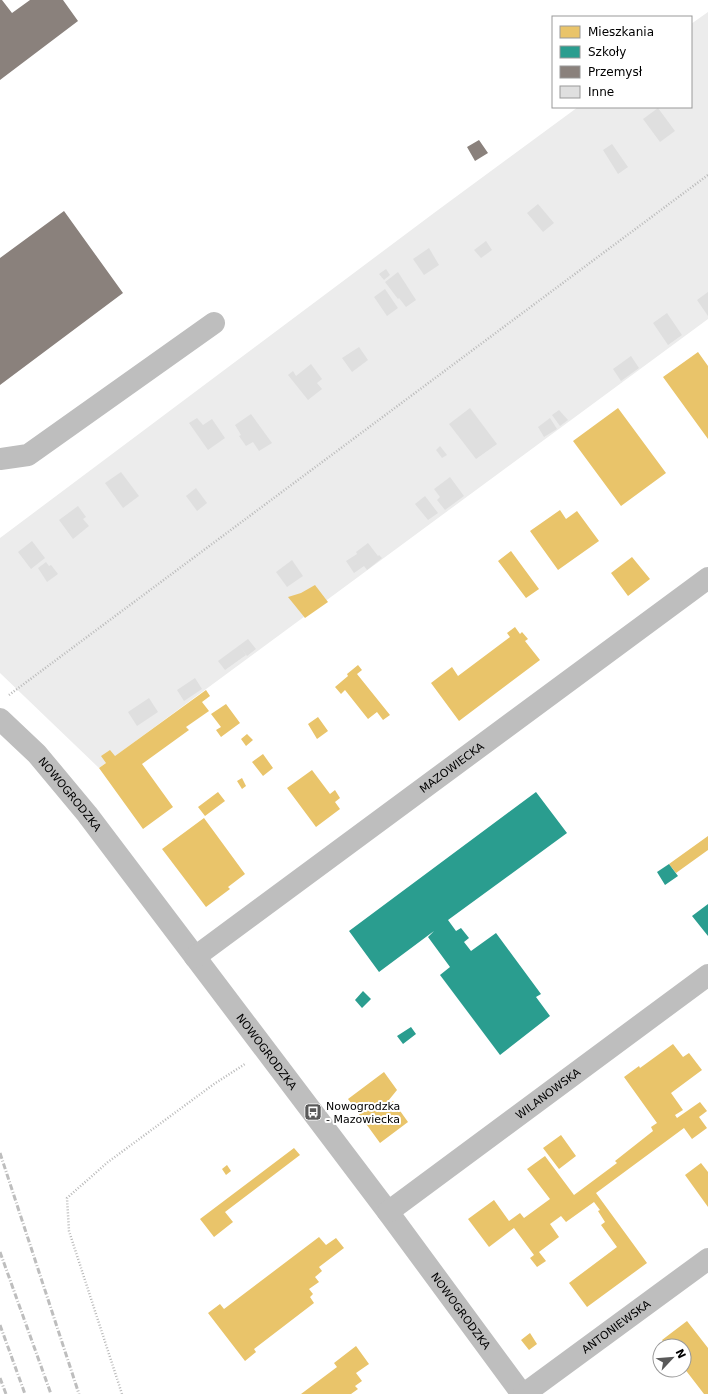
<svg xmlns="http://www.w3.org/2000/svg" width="708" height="1394" font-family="'DejaVu Sans',sans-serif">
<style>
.green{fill:#ececec}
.homes{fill:#e9c46a}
.schools{fill:#2a9d8f}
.industry{fill:#8a817c}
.building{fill:#dfdfdf}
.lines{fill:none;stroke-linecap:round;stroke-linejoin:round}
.path{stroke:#b9b9b9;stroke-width:2.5;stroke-dasharray:1 2;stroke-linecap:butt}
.minor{stroke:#bebebe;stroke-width:22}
.rail{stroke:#bebebe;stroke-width:3;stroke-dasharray:6 2 1 2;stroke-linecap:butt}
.labels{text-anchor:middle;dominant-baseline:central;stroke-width:4;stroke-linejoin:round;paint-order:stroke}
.street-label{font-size:11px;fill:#000;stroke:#fff}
.poi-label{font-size:11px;fill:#000;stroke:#fff;text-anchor:start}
</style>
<rect width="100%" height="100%" fill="#fff"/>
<!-- green -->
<path class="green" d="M 708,12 L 708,319 L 99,768 L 0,673 L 0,538 L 438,210 L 578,107 L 691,107 L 691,24 Z"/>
<!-- homes -->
<path class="homes" d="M 698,352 L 708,366 L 708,439 L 663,377 Z
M 618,408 L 666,473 L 621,506 L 573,441 Z
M 560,510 L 566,519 L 577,511 L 599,541 L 558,570 L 530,531 Z
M 511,551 L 539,589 L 526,598 L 498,561 Z
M 632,557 L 650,579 L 628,596 L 611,573 Z
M 315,585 L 328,602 L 305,618 L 288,597 L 301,593 Z
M 515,627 L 520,634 L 522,632 L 528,639 L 525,641 L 540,660 L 459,721 L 431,683 L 452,667 L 458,676 L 510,637 L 507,633 Z
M 358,665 L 362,670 L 357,674 L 390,715 L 383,720 L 377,712 L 368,719 L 345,690 L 341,694 L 335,687 L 348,676 L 347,674 Z
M 206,690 L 210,696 L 202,702 L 209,711 L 186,727 L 189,730 L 142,764 L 173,807 L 143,829 L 99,768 L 106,763 L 101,756 L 110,750 L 115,756 Z
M 226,704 L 240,723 L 221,737 L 216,730 L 221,727 L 211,714 Z
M 318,717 L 328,731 L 317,739 L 308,724 Z
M 247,734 L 253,740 L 246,746 L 241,739 Z
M 263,754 L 273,768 L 263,776 L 252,762 Z
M 312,770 L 330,794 L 335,790 L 340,798 L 335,802 L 340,809 L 316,827 L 287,788 Z
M 242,778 L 246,786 L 242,789 L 237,781 Z
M 218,792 L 225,801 L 205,816 L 198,807 Z
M 204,818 L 245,874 L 228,887 L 230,889 L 206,907 L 162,849 Z
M 708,836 L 708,850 L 676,873 L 669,864 Z
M 673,1044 L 683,1057 L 689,1053 L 702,1070 L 671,1093 L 683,1110 L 675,1115 L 677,1118 L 700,1102 L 707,1111 L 699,1117 L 707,1128 L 692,1139 L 684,1128 L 596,1193 L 647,1263 L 587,1307 L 569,1283 L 617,1247 L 601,1225 L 605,1222 L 598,1211 L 600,1210 L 594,1202 L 566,1222 L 561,1216 L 550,1224 L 559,1237 L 539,1252 L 546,1261 L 537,1267 L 530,1258 L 534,1255 L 514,1228 L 489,1247 L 468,1219 L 494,1200 L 509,1221 L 520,1213 L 524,1218 L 550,1199 L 527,1169 L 545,1156 L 574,1195 L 617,1163 L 615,1161 L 653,1131 L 651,1127 L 657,1123 L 624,1077 L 639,1066 L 640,1068 Z
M 384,1072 L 397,1090 L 384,1106 L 385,1107 L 393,1101 L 408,1122 L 380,1143 L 348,1099 Z
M 561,1135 L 576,1156 L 559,1169 L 543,1148 Z
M 294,1148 L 300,1155 L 225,1212 L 233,1222 L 214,1237 L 200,1219 Z
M 701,1163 L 708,1172 L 708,1207 L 685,1175 Z
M 227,1165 L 231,1171 L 226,1175 L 222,1169 Z
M 319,1237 L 326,1245 L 336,1238 L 344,1248 L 319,1267 L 322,1271 L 315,1277 L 319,1282 L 309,1289 L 313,1294 L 310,1297 L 314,1303 L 254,1349 L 256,1352 L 245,1361 L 208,1313 L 220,1304 L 224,1309 Z
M 687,1321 L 708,1348 L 708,1394 L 704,1394 L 684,1368 L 684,1346 L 667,1346 L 662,1340 Z
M 530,1333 L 537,1344 L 529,1350 L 521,1340 Z
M 356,1346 L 369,1364 L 356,1373 L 362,1381 L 355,1386 L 358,1389 L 351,1394 L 301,1394 L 337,1367 L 334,1363 Z"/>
<!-- schools -->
<path class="schools" d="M 536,792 L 567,833 L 448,920 L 456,931 L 461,928 L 469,938 L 464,942 L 471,951 L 496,933 L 541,994 L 536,997 L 550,1016 L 500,1055 L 440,975 L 450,967 L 428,937 L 434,931 L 379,972 L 349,931 Z
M 669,864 L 678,876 L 665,885 L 657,872 Z
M 708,904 L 708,936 L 692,916 Z
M 363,991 L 371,999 L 362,1008 L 355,1000 Z
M 411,1027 L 416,1034 L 403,1044 L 397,1036 Z"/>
<!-- industry -->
<path class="industry" d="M 0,0 L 2,0 L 12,13 L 30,0 L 63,0 L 78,21 L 0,80 Z
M 479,140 L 488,153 L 475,161 L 467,147 Z
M 64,211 L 123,293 L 0,385 L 0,258 Z"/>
<!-- building -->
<path class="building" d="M 658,108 L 675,131 L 660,142 L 643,119 Z
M 612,144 L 628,167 L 618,174 L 603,150 Z
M 538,204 L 554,223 L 543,232 L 527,213 Z
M 486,241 L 492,250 L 481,258 L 474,250 Z
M 429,248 L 439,265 L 424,275 L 413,259 Z
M 386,269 L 390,275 L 384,280 L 379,274 Z
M 398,272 L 416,300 L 406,307 L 399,298 L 398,299 L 385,282 Z
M 385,289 L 398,308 L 387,316 L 374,297 Z
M 708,292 L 708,316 L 697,300 Z
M 667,313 L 682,335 L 668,345 L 653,323 Z
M 359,347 L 368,360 L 352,372 L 342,358 Z
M 631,356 L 639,368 L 621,381 L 613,369 Z
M 311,364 L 322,379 L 317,383 L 322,389 L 308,400 L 288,375 L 293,371 L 296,376 Z
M 470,408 L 497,444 L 476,459 L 449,424 Z
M 559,410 L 568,420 L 560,426 L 552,415 Z
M 251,414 L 272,443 L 259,451 L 253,442 L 246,446 L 239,436 L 241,435 L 235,425 Z
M 197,418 L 203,425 L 212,419 L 225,438 L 208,450 L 189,423 Z
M 550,418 L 557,429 L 544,437 L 538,427 Z
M 440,446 L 447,455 L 442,458 L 436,450 Z
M 121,472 L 139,496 L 123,508 L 105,483 Z
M 450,477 L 464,496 L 445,510 L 437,500 L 440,497 L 434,489 Z
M 196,488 L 207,503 L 197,511 L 186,496 Z
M 425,496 L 438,513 L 428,520 L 415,504 Z
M 78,506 L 86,517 L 83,519 L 89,526 L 73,539 L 59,520 Z
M 32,541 L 45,558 L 31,569 L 18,552 Z
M 368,543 L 378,556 L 379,555 L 382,558 L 367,570 L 364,566 L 354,573 L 346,561 L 357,554 L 356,552 Z
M 292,560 L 303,576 L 287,587 L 276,572 Z
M 46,562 L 49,566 L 51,565 L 58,574 L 47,582 L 38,568 Z
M 248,639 L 256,649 L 247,656 L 241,647 L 246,655 L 225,670 L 218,661 Z
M 195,678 L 202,689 L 184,701 L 177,690 Z
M 149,698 L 158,712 L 137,726 L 128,712 Z"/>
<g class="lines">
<!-- path -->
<path class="path" d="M 9,695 L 708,175
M 122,1394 L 69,1231 L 67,1198 L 108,1162 L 214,1084 L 245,1064"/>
<!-- minor -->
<g class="minor">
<path d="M 0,459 L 28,455 L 214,323"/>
<path id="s1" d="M 0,719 L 37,754 L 87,814 L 388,1212 L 522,1394"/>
<path id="s2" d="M 195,957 L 708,578"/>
<path id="s3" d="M 388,1212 L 708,975"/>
<path id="s4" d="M 524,1394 L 708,1259"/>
</g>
<!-- rail -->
<path class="rail" d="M 0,1153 L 79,1394
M 0,1252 L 51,1394
M 0,1325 L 25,1394
M 0,1378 L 6,1394"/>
</g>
<!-- icons -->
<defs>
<symbol id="bus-square" viewBox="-11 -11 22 22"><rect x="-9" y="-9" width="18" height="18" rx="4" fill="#595959" stroke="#fff"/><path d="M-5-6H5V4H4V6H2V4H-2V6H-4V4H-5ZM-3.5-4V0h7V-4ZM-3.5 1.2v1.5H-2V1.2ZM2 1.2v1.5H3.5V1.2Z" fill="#fff"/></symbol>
</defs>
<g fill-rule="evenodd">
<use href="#bus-square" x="303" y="1102" width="20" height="20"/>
</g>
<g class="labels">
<!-- street labels -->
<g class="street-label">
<text stroke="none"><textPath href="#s2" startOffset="319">MAZOWIECKA</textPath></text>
<text stroke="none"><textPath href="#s1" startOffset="103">NOWOGRODZKA</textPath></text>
<text stroke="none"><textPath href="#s1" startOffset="427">NOWOGRODZKA</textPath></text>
<text stroke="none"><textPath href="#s3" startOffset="199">WILANOWSKA</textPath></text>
<text stroke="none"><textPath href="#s1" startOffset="751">NOWOGRODZKA</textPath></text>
<text stroke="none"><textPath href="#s4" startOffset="114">ANTONIEWSKA</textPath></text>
</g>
<!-- poi labels -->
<g class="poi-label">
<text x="326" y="1106">Nowogrodzka<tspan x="326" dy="13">- Mazowiecka</tspan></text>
</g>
</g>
<!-- legend -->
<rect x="552" y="16" width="140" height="92" fill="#ffffff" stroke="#999999"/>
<rect x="560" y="26" width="20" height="12" fill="#e9c46a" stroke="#999999"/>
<text x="588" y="36" font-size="12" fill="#000000">Mieszkania</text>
<rect x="560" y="46" width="20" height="12" fill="#2a9d8f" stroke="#999999"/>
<text x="588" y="56" font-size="12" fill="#000000">Szkoły</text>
<rect x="560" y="66" width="20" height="12" fill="#8a817c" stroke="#999999"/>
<text x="588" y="76" font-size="12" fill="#000000">Przemysł</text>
<rect x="560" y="86" width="20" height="12" fill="#dfdfdf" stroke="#999999"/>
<text x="588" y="96" font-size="12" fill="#000000">Inne</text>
<!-- north arrow -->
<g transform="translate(672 1358) rotate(64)"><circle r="19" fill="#ffffff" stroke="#999999"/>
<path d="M0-3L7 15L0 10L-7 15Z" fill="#595959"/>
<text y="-6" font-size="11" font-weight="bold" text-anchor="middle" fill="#000000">N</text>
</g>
</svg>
